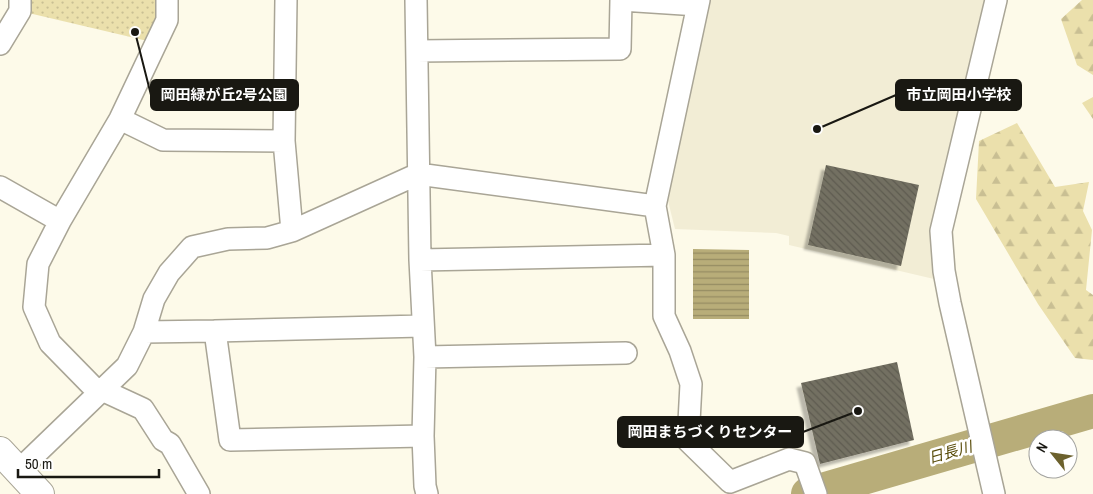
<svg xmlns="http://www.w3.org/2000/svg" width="1093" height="494" font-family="'Archivo Narrow','Noto Sans JP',sans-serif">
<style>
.built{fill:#f2edd5}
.forest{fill:url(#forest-firs)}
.park{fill:url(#park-dots)}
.water{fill:url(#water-rules)}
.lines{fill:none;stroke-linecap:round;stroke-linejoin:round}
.river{stroke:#b8ad79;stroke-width:34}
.building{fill:url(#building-back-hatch);filter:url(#shadow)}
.minor-casing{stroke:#a9a596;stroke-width:24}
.tertiary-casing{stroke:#a9a596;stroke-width:30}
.minor{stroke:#fff;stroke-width:21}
.tertiary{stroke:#fff;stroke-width:28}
.labels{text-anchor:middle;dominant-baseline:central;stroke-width:5;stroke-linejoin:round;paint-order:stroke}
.water-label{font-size:15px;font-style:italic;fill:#564906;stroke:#fff}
.leader{fill:none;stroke:#191812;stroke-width:2}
.callout-dot{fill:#191812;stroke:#fff;stroke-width:2}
.callout{fill:#191812;stroke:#191812;stroke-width:2}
.callout-label{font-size:15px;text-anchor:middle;font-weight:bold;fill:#fff}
</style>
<defs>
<pattern id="forest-firs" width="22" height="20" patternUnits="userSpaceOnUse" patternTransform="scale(1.25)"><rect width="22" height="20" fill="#ebe0ac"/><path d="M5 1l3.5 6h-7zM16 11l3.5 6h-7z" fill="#c9bf93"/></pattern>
<pattern id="park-dots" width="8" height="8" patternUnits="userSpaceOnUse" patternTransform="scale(1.25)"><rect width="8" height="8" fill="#ebe0ac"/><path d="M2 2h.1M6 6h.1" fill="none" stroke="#c9bf93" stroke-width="1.8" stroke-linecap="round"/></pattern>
<pattern id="water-rules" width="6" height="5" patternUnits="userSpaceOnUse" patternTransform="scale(1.25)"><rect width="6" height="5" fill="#b8ad79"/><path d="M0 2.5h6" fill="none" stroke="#958c62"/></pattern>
<pattern id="building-back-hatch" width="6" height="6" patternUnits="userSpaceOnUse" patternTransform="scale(1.25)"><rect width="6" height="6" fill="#737062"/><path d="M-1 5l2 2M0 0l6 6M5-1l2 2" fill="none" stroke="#5e5b4f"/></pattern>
<filter id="shadow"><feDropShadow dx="-4.5" dy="4.5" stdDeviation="1" flood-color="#0004"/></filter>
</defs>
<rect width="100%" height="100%" fill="#fdfae9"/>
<!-- built -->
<path class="built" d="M 707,0 L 986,0 L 935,214 L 930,242 L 934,279 L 789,245 L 789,236 L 776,233 L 675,229 L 664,185 Z"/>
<!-- forest -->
<path class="forest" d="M 1082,0 L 1093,0 L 1093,75 L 1077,65 L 1061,19 Z
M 1093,97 L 1093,119 L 1082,103 Z
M 1017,123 L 1055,187 L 1089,182 L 1083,211 L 1092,230 L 1086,290 L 1093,295 L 1093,360 L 1075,358 L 1038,304 L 976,199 L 979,141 Z"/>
<!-- park -->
<path class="park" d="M 20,0 L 167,0 L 156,43 L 20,11 Z"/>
<!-- water -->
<path class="water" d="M 693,249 L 749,250 L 749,319 L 693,319 Z"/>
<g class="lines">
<!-- river -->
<path class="river" d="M 808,494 L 1093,411"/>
</g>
<!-- building -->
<path class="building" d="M 826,165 L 919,185 L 901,266 L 808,245 Z
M 897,362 L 914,440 L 820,464 L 801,383 Z"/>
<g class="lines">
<defs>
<path id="minor" d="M 286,0 L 284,141 L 292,231
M 416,0 L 420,260 L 425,357 L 423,436 L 425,486 L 427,494
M 621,0 L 698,5
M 699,0 L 655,206 L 664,255 L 664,316 L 680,351 L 691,384 L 688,441 L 730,482 L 789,459 L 805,463 L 816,494
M 0,44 L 20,11 L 20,0
M 417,51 L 620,49 L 621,0
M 120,119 L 163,140 L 284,141
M 0,187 L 60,221
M 420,260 L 664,255
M 422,326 L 215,331 L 230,440 L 423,436
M 144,332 L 215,331
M 425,357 L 626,353
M 102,390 L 143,409 L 163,440 L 170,444 L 199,494
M 99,393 L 50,343 L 34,307 L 38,264 L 60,221 L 120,119 L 167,20 L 167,0
M 18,471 L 127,366 L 144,332 L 154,299 L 169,273 L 192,247 L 228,239 L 267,238 L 292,231 L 418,174 L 655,206
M 994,494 L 950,303 L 944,271 L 941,231 L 996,0"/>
<path id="tertiary" d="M 0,451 L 40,494"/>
</defs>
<!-- minor casing -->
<use href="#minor" class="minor-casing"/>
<!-- tertiary casing -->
<use href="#tertiary" class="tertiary-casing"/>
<!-- minor -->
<use href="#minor" class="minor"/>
<!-- tertiary -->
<use href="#tertiary" class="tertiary"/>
</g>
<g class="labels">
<!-- water labels -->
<g class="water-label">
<text transform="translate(950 452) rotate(-16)">日長川</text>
</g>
</g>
<!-- callouts -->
<path class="leader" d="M817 129L896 95M135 32L151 95M858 411L803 432"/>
<g class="callout-dot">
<circle cx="817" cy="129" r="5"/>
<circle cx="135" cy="32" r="5"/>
<circle cx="858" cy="411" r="5"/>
</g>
<g class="callout">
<rect x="896" y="80" width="125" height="30" rx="5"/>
<rect x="151" y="80" width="147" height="30" rx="5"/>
<rect x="618" y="417" width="185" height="30" rx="5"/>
</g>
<g class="callout-label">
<text x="959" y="100">市立岡田小学校</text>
<text x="224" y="100">岡田緑が丘2号公園</text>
<text x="710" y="437">岡田まちづくりセンター</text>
</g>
<!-- north arrow -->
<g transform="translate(1053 454) rotate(300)"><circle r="24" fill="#ffffff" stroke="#a3a3a0"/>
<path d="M0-4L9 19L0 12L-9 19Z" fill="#6c612d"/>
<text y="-8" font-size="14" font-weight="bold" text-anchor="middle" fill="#191812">N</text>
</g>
<!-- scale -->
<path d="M18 469v8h141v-8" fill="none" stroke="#191812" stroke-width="2.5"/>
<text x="25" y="469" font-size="15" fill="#191812" stroke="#ffffff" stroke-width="4" paint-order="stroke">50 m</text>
</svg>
